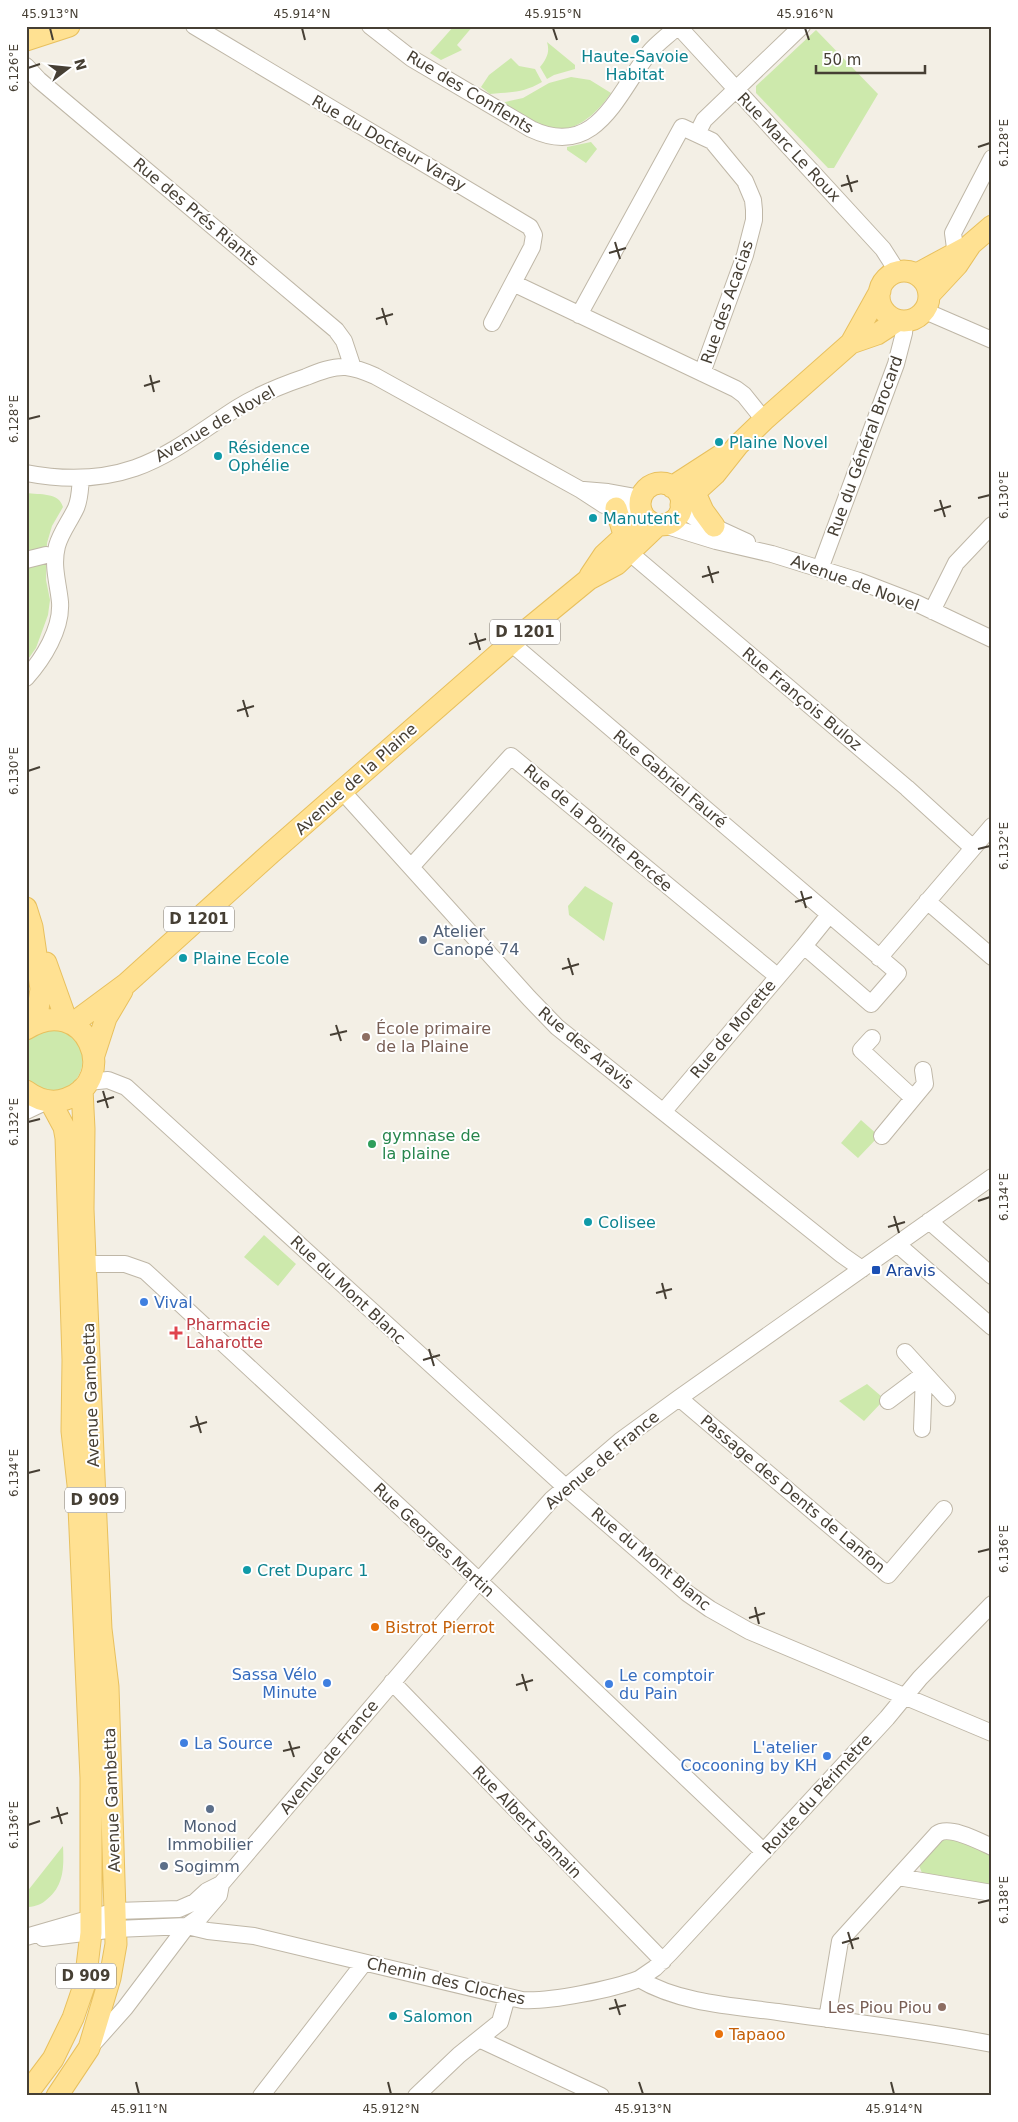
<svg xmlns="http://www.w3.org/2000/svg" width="1018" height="2122" font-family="'DejaVu Sans',sans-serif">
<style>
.green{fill:#cde9ac}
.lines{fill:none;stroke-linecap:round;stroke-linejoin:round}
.minor-casing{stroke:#bfb7a7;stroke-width:18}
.major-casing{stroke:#e8c05e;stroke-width:23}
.minor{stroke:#fff;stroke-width:16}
.major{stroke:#ffe192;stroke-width:21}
.ticks{fill:none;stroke:#463f34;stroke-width:2}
.culture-dot{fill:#0f9aa8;stroke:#fff;stroke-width:2}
.service-dot{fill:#5c6f8a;stroke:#fff;stroke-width:2}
.education-dot{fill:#8d6e63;stroke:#fff;stroke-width:2}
.leisure-dot{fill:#2e9e5b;stroke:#fff;stroke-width:2}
.transit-dot{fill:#1a4fb4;stroke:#fff;stroke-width:2}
.shop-dot{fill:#3f7fe0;stroke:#fff;stroke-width:2}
.health-dot{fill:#e0444e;stroke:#fff;stroke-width:2}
.food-dot{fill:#e8710a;stroke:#fff;stroke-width:2}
.labels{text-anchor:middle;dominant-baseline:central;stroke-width:4;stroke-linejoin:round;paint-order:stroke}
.shield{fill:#fff;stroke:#7e7971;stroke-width:1}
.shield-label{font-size:15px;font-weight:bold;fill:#463f34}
.culture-label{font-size:16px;fill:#0d838f;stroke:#fff;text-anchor:start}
.street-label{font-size:16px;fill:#463f34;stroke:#fff}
.service-label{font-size:16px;fill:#4e5e75;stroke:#fff;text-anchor:start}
.education-label{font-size:16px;fill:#785e54;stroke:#fff;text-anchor:start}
.leisure-label{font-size:16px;fill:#27864d;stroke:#fff;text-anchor:start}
.transit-label{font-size:16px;fill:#164399;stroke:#fff;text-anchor:start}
.shop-label{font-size:16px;fill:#366cbe;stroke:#fff;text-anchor:start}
.health-label{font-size:16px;fill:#be3a42;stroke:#fff;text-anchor:start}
.food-label{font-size:16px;fill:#c56008;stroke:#fff;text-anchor:start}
.neatline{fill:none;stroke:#463f34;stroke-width:2}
.ticks-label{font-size:12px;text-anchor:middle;fill:#463f34}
</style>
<rect width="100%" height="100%" fill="#f3efe5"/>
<!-- green -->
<path class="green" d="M 454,26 L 473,26 L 457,45 L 462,50 L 441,60 L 430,53 Z
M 816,30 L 878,94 L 834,168 L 828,168 L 756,93 L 756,86 Z
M 547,42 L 575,65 L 575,69 L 554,75 L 547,79 L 540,67 C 547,58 550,52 547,42 Z
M 511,58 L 519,66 L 535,69 L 542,82 C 523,93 511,92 490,94 L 481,87 L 489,75 Z
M 571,77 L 590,80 L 611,93 C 596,115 571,138 543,126 C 529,121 517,112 504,105 L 505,102 L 523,98 L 549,83 Z
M 591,142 L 597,149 L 586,163 L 567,150 L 567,147 Z
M 26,493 C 40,495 59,492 63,507 L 52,526 L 47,543 L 46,580 L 50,600 L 48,615 L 36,648 L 26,662 Z
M 585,886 L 613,903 L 604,941 L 569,915 L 568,906 Z
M 46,1030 C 51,1030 60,1029 65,1031 C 102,1048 76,1108 39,1087 C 35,1085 29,1083 27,1078 C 23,1070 26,1053 26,1044 L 34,1035 Z
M 861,1120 L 879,1136 L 858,1158 L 841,1143 Z
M 264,1235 L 296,1264 L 278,1286 L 244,1257 Z
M 867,1384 L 881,1396 L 882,1402 L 864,1421 L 839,1401 Z
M 947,1836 L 992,1853 L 992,1889 L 923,1876 L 919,1865 L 939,1840 Z
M 63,1846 C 64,1868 64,1887 45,1901 C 40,1905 33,1907 26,1907 L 26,1893 Z"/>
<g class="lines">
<defs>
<path id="minor" d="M 194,26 L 530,227 L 534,235 L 532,247 L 492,323
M 370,26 L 411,58 L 531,129 C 596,160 617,94 649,53 C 657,43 669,35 678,26 L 883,249 L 897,271
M 26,66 L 39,80 L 336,330 L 344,341 L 353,368
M 697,134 L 712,141 L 745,181 L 753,200 L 754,210 L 754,220 L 745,255 L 702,373
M 957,263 L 953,233 L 992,158
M 513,283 L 736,389 L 744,395 L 764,420
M 925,311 L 992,340
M 579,315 L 682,127 L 697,134 L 704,120 L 802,26
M 26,473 C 62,480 100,480 135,468 C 172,455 204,429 237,408 C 258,395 282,385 306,377 C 318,372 333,366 346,367 C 356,368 366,372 375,376 L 581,490 L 604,505 L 643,514
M 584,490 L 608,492 L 641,498
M 681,509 L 697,519 L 747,542
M 664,525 L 716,541 L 772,554 L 859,581 L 916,603 L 992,639
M 630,553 L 907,788 L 973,848
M 26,560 L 46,555
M 820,569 L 896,364 L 904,333 L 905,321
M 932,611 L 956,563 L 992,525
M 511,643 L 898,973 L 871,1004 L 804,946 L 829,915
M 26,678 C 43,659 62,629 60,602 C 58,582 52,566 57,546 C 61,532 70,521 76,508 C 80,499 80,488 81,478
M 343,792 L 529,998 L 557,1027 L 842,1255 L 862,1269
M 411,867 L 511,756 L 777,976
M 927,901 L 992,957
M 879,958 L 992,826
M 872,1038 L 861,1050 L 913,1098
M 88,1082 L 108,1080 L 126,1087 L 573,1494 L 687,1593 L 710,1609 L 749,1631 L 992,1733
M 26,1111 L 47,1101
M 663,1112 L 804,946
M 882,1136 L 925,1084 L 923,1070
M 929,1221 L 992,1276
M 897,1244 L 992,1327
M 86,1264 L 125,1264 L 145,1271 L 456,1559 L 764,1852
M 905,1352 L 947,1398
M 679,1398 L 888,1575 L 944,1509
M 888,1401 L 924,1374 L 922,1429
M 392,1682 L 663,1961
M 898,1877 L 992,1893
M 26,1937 L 116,1911 L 179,1909 L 195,1902 L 207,1891 L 221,1884 L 478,1582 L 552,1499 L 620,1441 L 679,1398 L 992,1177
M 43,1938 L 116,1929 L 187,1926 L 208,1931 L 254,1936 L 522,2000 C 550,2002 613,1989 639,1979 C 679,2003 732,2006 778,2012 C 849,2022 921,2030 992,2044
M 639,1979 L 655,1968 L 670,1953 L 887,1718 L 920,1678 L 992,1604
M 827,2019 L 840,1941 L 937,1834 C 949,1825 979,1841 992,1847
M 479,2039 L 601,2096
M 92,2045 L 125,2008 L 187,1926 L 201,1916 L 219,1895 L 221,1884
M 261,2096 L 364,1963
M 416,2096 L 459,2055 L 500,2022 L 507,1997"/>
<path id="major" d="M 26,40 L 69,26
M879 296a25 25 0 1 1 50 0a25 25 0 1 1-50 0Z
M 917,274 L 967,247
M 930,294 L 957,265 L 971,244 L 992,226
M 851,343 L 880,291
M640 504a21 21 0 1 1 42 0a21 21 0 1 1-42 0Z
M 672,487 L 723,454
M 695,493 L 703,511 L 714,526
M 681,505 L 715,474 L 738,445 L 764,420 L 851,343 L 877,334 L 897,321
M 616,508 L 625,538
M 590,576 L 604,555 L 642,520
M 26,908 L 32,927 L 41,989 L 36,1023
M 46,963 L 67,1022
M 72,1024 L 126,984 L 271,853 L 511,643 L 589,579 L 617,564 L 658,525
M 26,1029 C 85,991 122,1080 66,1099 C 52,1104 38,1100 26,1091
M 94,1055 L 106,1018 L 122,991
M 26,2095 L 53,2059 L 73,2018 L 85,1983 L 91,1933 L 91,1778 L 78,1485 L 72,1431 L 73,1360 L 66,1138 L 64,1127 L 50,1101
M 57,2096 L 89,2048 L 110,1978 L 116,1944 L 108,1687 L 101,1629 L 93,1454 L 83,1209 L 84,1129 L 82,1089"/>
</defs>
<!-- minor casing -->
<use href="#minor" class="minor-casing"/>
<!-- major casing -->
<use href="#major" class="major-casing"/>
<!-- minor -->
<use href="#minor" class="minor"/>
<!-- major -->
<use href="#major" class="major"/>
</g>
<!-- ticks -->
<path class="ticks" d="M 50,28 L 53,40M 302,28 L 305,40M 553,28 L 557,40M 805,28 L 809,40M 28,68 L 40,64M 978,147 L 990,143M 847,175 L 852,192M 841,186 L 858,181M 615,242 L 620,259M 609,253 L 626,248M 382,308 L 387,325M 376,319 L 393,314M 150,375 L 154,392M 144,386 L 160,381M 28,419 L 40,416M 978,498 L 990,495M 940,500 L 945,517M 934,511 L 951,506M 708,566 L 713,583M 702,577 L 719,572M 475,633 L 480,650M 469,644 L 486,639M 243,700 L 248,717M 237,711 L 254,706M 28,771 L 40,767M 978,849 L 990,846M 801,891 L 806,908M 795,902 L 812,897M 568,958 L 573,975M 562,969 L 579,964M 336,1025 L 341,1041M 330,1035 L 347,1031M 103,1091 L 108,1108M 97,1102 L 114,1097M 28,1122 L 40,1119M 978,1201 L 990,1197M 894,1216 L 899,1233M 888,1227 L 905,1222M 662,1283 L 666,1299M 656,1293 L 672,1289M 429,1349 L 434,1366M 423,1360 L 440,1355M 196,1416 L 201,1433M 190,1427 L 207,1422M 28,1473 L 40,1470M 978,1552 L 990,1549M 755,1607 L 759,1624M 749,1618 L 765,1613M 522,1674 L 527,1691M 516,1685 L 533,1680M 289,1741 L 294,1757M 283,1751 L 300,1747M 57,1807 L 62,1824M 51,1818 L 68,1813M 28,1825 L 40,1821M 978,1903 L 990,1900M 848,1932 L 853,1949M 842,1943 L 859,1938M 615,1999 L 620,2015M 609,2009 L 626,2005M 136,2082 L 139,2094M 388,2082 L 391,2094M 639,2082 L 643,2094M 891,2082 L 894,2094"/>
<!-- markers -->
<g class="culture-dot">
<circle cx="635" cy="39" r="5"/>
<circle cx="719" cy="442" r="5"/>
<circle cx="218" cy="456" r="5"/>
<circle cx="593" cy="518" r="5"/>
<circle cx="183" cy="958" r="5"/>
<circle cx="588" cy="1222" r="5"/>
<circle cx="247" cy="1570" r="5"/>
<circle cx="393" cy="2016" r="5"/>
</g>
<g class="service-dot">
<circle cx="423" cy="940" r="5"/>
<circle cx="210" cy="1809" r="5"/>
<circle cx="164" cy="1866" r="5"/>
</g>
<g class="education-dot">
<circle cx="366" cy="1037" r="5"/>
<circle cx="942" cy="2007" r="5"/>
</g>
<circle class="leisure-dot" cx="372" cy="1144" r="5"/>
<rect class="transit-dot" x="871" y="1265" width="10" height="10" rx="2.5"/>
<g class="shop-dot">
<circle cx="144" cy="1302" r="5"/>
<circle cx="327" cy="1683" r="5"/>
<circle cx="609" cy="1684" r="5"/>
<circle cx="184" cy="1743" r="5"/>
<circle cx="827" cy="1756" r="5"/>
</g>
<path class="health-dot" d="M173.5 1325.5h5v5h5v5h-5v5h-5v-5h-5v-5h5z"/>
<g class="food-dot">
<circle cx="375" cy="1627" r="5"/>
<circle cx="719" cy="2034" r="5"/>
</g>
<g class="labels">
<!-- shield labels -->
<g class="shield">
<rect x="490" y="619.5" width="70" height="25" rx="4"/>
<rect x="164" y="906.5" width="70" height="25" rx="4"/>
<rect x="65" y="1487.5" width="60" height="25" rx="4"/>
<rect x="56" y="1963.5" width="60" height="25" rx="4"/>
</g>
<g class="shield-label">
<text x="525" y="632">D 1201</text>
<text x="199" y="919">D 1201</text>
<text x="95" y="1500">D 909</text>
<text x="86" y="1976">D 909</text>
</g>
<!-- culture labels -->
<g class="culture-label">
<text x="635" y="56" text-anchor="middle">Haute-Savoie<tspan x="635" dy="18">Habitat</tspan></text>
<text x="729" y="442">Plaine Novel</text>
<text x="228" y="447">Résidence<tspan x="228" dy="18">Ophélie</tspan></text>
<text x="603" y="518">Manutent</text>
<text x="193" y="958">Plaine Ecole</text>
<text x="598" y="1222">Colisee</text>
<text x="257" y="1570">Cret Duparc 1</text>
<text x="403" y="2016">Salomon</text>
</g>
<!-- street labels -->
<g class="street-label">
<text transform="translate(470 92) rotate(31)">Rue des Conflents</text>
<text transform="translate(389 143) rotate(30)">Rue du Docteur Varay</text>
<text transform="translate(789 147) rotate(47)">Rue Marc Le Roux</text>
<text transform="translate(196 212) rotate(40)">Rue des Prés Riants</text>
<text transform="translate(727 302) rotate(-71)">Rue des Acacias</text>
<text transform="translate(215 424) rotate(-30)">Avenue de Novel</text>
<text transform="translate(865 446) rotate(-70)">Rue du Général Brocard</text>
<text transform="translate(855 583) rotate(20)">Avenue de Novel</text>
<text transform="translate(802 699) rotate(40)">Rue François Buloz</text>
<text transform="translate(356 779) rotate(-42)">Avenue de la Plaine</text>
<text transform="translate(670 779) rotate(40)">Rue Gabriel Fauré</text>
<text transform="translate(598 828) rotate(40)">Rue de la Pointe Percée</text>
<text transform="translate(733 1029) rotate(-50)">Rue de Morette</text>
<text transform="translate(586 1048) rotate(40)">Rue des Aravis</text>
<text transform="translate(348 1290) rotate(43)">Rue du Mont Blanc</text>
<text transform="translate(91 1395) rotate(-92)">Avenue Gambetta</text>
<text transform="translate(602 1460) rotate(-40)">Avenue de France</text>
<text transform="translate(793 1494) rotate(40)">Passage des Dents de Lanfon</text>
<text transform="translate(434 1540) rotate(43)">Rue Georges Martin</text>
<text transform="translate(651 1559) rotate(40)">Rue du Mont Blanc</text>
<text transform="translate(329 1757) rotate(-50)">Avenue de France</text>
<text transform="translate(817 1794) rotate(-48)">Route du Périmètre</text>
<text transform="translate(112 1800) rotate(-92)">Avenue Gambetta</text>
<text transform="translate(527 1822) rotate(46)">Rue Albert Samain</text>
<text transform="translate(446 1981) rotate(13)">Chemin des Cloches</text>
</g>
<!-- service labels -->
<g class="service-label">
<text x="433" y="931">Atelier<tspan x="433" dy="18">Canopé 74</tspan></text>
<text x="210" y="1826" text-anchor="middle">Monod<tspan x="210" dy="18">Immobilier</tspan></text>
<text x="174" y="1866">Sogimm</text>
</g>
<!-- education labels -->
<g class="education-label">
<text x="376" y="1028">École primaire<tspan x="376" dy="18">de la Plaine</tspan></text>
<text x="932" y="2007" text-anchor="end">Les Piou Piou</text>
</g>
<!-- leisure labels -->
<g class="leisure-label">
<text x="382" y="1135">gymnase de<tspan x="382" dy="18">la plaine</tspan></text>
</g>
<!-- transit labels -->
<g class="transit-label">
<text x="886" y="1270">Aravis</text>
</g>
<!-- shop labels -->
<g class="shop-label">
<text x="154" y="1302">Vival</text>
<text x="317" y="1674" text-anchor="end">Sassa Vélo<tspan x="317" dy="18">Minute</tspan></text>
<text x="619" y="1675">Le comptoir<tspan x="619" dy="18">du Pain</tspan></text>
<text x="194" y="1743">La Source</text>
<text x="817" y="1747" text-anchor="end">L'atelier<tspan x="817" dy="18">Cocooning by KH</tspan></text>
</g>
<!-- health labels -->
<g class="health-label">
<text x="186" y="1324">Pharmacie<tspan x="186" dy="18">Laharotte</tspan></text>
</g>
<!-- food labels -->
<g class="food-label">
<text x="385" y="1627">Bistrot Pierrot</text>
<text x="729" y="2034">Tapaoo</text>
</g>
</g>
<!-- border -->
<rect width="1018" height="2122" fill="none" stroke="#ffffff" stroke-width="55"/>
<!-- north arrow -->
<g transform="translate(68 68) rotate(74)" stroke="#ffffff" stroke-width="4" paint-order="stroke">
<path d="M0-4L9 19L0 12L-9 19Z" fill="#463f34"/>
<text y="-8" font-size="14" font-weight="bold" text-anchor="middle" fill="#463f34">N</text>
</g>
<!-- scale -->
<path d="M816 65v8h109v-8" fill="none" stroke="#463f34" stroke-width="2.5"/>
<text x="823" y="65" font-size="15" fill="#463f34" stroke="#ffffff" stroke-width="4" paint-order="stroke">50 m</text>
<rect x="28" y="28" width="962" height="2066" class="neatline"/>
<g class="ticks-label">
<text x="50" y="18">45.913°N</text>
<text x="302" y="18">45.914°N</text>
<text x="553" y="18">45.915°N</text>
<text x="805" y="18">45.916°N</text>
<text transform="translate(14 68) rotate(-90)" y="4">6.126°E</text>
<text transform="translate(1004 143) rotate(-90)" y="4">6.128°E</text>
<text transform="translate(14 419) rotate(-90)" y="4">6.128°E</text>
<text transform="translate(1004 495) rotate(-90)" y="4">6.130°E</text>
<text transform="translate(14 771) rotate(-90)" y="4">6.130°E</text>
<text transform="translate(1004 846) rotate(-90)" y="4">6.132°E</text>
<text transform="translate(14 1122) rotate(-90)" y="4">6.132°E</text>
<text transform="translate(1004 1197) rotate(-90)" y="4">6.134°E</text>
<text transform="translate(14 1473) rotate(-90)" y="4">6.134°E</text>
<text transform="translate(1004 1549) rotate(-90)" y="4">6.136°E</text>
<text transform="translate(14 1825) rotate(-90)" y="4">6.136°E</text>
<text transform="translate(1004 1900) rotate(-90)" y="4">6.138°E</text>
<text x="139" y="2113">45.911°N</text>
<text x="391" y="2113">45.912°N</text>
<text x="643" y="2113">45.913°N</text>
<text x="894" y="2113">45.914°N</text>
</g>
</svg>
